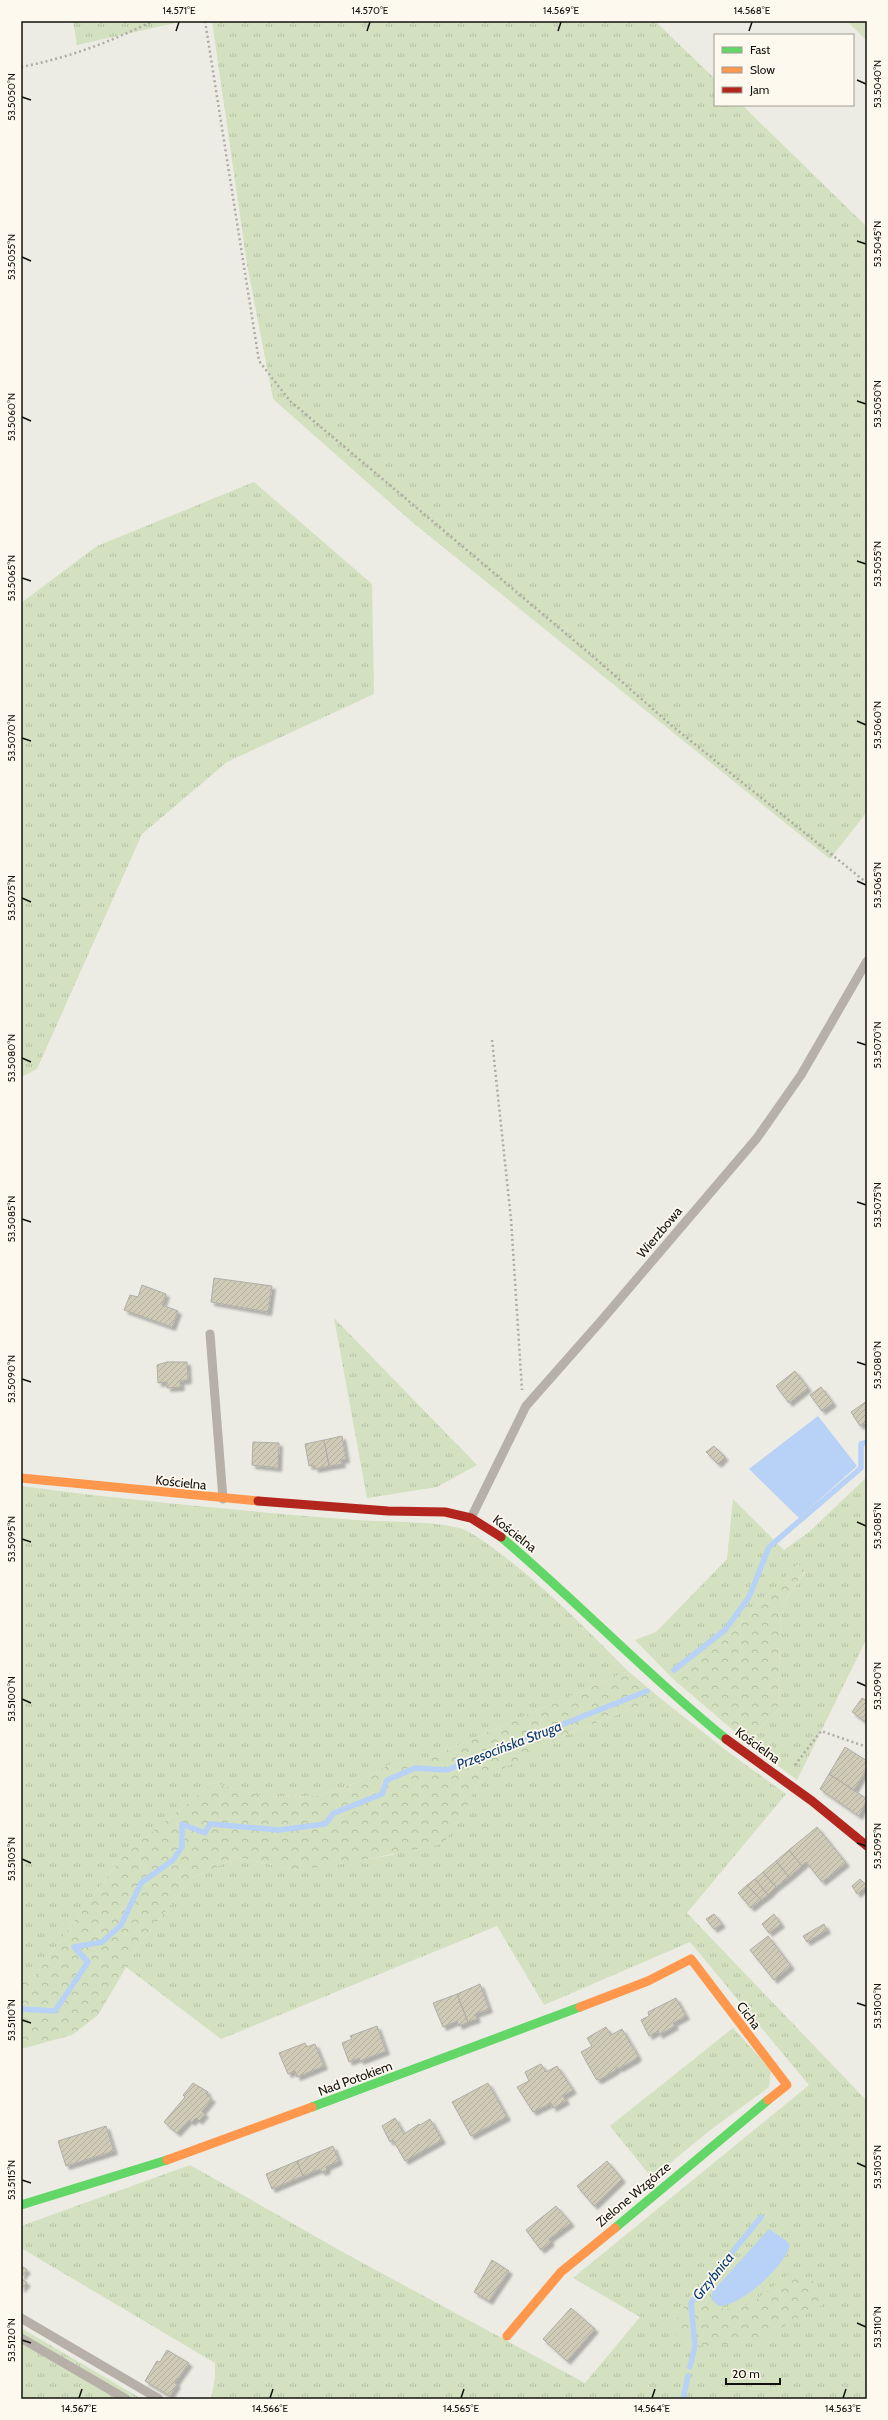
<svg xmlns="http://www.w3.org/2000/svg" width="888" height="2420" font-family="Cabin,sans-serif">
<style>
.grass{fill:url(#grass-tufts)}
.forest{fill:url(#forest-crowns)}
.water{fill:#b7d2f6}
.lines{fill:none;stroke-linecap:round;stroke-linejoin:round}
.stream{stroke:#b7d2f6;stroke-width:5.5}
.building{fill:url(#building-hatch);stroke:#afaea9;filter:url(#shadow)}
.path{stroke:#afaaa3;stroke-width:2.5;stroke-dasharray:2 3;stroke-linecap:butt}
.lane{stroke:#b7b0a8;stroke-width:9}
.fast{stroke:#63d668;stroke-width:9}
.slow{stroke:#ff974d;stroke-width:9}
.jam{stroke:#b3261e;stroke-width:9}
.ticks{fill:none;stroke:#12110d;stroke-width:1.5}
.labels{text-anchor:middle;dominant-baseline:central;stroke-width:3.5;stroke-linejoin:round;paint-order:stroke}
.street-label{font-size:13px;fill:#12110d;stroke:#fef9ee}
.water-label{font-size:14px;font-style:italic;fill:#073972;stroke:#fef9ee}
.neatline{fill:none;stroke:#12110d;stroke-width:1.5}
.ticks-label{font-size:10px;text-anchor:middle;fill:#12110d}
</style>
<defs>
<pattern id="grass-tufts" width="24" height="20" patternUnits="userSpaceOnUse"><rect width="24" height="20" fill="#d3e1c0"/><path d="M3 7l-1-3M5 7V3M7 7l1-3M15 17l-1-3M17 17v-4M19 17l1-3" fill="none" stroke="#b4c0a4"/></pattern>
<pattern id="forest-crowns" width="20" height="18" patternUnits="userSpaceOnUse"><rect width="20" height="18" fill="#d3e1c0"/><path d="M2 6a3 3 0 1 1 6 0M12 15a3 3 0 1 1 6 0" fill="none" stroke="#b4c0a4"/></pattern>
<pattern id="building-hatch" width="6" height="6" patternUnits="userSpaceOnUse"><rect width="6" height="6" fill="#d0cbb7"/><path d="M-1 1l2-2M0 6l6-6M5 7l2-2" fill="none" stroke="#b2ad9c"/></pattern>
<filter id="shadow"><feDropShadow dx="3.5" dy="3.5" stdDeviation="1" flood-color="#0004"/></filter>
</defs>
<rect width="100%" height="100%" fill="#ecebe4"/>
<!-- grass -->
<path class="grass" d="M 73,21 L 184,21 L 77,45 Z
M 212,21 L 655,21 L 715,79 L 715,105 L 742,105 L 867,227 L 867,812 L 830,859 L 412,522 L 273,399 L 247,264 Z
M 847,21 L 867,21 L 867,41 Z
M 254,482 L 372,584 L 374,694 L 227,762 L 142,834 L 37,1069 L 21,1077 L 21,603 L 97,546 Z
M 334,1318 L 477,1465 L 437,1487 L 367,1498 Z
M 867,1477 L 867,1638 L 797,1780 L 747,1742 L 778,1710 L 781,1607 L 805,1572 L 798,1564 L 720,1644 L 672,1678 L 635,1640 L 656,1632 L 727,1559 L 733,1499 L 784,1550 L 809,1532 Z
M 21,1486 C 132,1501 244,1511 356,1520 C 380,1522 446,1521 465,1530 C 483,1539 498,1552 514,1564 C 555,1597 591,1634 628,1671 L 426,1759 L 389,1765 L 358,1782 L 317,1796 L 266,1797 L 213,1783 L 126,1853 L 84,1907 L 34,1977 L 21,1979 Z
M 660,1698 L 728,1752 L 786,1794 L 687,1913 L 867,2101 L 867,2399 L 211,2399 L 215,2378 L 215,2363 L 21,2248 L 21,2226 L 190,2165 L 348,2255 L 585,2383 L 640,2317 L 573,2278 L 809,2085 L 690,1942 L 544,2005 L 497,1926 L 221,2039 L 126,1967 L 141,1942 L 192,1878 L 238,1857 L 295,1870 L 392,1855 L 466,1809 L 479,1782 L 520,1757 L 560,1737 Z
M 733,2028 L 771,2070 L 769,2087 L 709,2131 L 652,2178 L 610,2126 Z
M 21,2328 L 142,2399 L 21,2399 Z"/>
<!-- forest -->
<path class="forest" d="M 798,1564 L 805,1571 L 781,1607 L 778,1710 L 747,1742 L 672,1678 L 720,1644 Z
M 628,1671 L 660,1698 L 560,1737 L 479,1782 L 466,1809 L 443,1844 L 337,1865 L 295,1870 L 238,1857 L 192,1878 L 141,1942 L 98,2015 L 72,2035 L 21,2049 L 21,1979 L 34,1977 L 84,1907 L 126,1853 L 213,1783 L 266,1797 L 317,1796 L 358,1782 L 389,1765 L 426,1759 Z
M 788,2275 L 816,2282 L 822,2305 L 760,2340 L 706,2347 L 690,2344 L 669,2329 L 680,2315 L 690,2295 L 701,2293 C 729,2330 761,2295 788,2275 Z"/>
<!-- water -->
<path class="water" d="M 818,1416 L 857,1466 L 799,1518 L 749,1469 Z
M 769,2229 L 787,2241 L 790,2246 C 783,2268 741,2306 719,2306 L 711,2299 L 713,2291 Z"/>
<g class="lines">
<!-- stream -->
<path class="stream" d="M 674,1670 L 725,1630 L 749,1597 L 769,1547 L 861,1468 L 861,1444 L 867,1442
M 21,2009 L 55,2011 L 88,1962 L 74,1947 L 102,1942 L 121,1925 L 141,1883 L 173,1860 L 182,1847 L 182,1824 L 205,1833 L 210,1824 L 279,1830 L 325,1824 L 334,1813 L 382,1794 L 387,1780 L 415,1768 L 447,1770 L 647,1691
M 690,2367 L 695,2346 L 691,2303 L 761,2217
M 683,2399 L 688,2376"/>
</g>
<!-- building -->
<path class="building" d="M 214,1278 L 272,1286 L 268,1312 L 211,1302 Z
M 142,1285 L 166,1294 L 162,1305 L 178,1311 L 172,1327 L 124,1310 L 130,1295 L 138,1297 Z
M 167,1362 L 187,1362 L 188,1380 L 180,1381 L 181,1387 L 167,1388 L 167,1382 L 158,1383 L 157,1365 Z
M 795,1371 L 808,1388 L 789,1403 L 776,1386 Z
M 821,1387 L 833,1403 L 822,1411 L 810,1395 Z
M 867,1401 L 867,1421 L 860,1426 L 851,1412 Z
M 342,1436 L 346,1459 L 341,1460 L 342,1464 L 329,1466 L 324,1440 Z
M 324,1440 L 329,1466 L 315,1469 L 314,1465 L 309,1466 L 305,1444 Z
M 253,1442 L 279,1443 L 278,1468 L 252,1465 Z
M 714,1446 L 725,1457 L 718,1464 L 706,1452 Z
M 862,1698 L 867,1701 L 867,1723 L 852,1712 Z
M 845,1747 L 867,1761 L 867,1768 L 854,1790 L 829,1774 Z
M 829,1774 L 867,1799 L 859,1816 L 820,1789 Z
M 817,1827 L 846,1863 L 822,1882 L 806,1862 L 802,1866 L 789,1850 Z
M 789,1850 L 802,1866 L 789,1877 L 776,1861 Z
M 776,1861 L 789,1877 L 776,1887 L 763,1872 Z
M 763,1872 L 776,1887 L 768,1895 L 755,1879 Z
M 755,1879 L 768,1895 L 761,1900 L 747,1885 Z
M 860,1879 L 867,1886 L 857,1894 L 852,1886 Z
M 747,1885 L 761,1900 L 751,1908 L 738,1893 Z
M 714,1914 L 722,1924 L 714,1929 L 706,1919 Z
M 774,1914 L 781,1924 L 769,1933 L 762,1924 Z
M 824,1924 L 827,1930 L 807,1942 L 803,1936 Z
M 768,1936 L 791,1966 L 774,1980 L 750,1950 Z
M 480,1984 L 489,2009 L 475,2014 L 477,2019 L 468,2022 L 457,1994 Z
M 457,1994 L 468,2022 L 459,2026 L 457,2021 L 443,2027 L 433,2003 Z
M 676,1998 L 686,2016 L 673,2023 L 675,2026 L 659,2035 L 658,2031 L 649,2036 L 641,2020 L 649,2016 L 648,2012 Z
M 377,2026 L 386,2051 L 360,2061 L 359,2058 L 349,2062 L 342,2043 L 352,2039 L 350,2036 Z
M 606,2027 L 611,2035 L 622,2029 L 638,2056 L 636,2059 L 620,2068 L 616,2068 L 616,2070 L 599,2080 L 596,2079 L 581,2052 L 592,2046 L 587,2038 Z
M 305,2043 L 307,2047 L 315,2044 L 324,2066 L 297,2077 L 295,2071 L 288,2074 L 279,2053 Z
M 541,2064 L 546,2072 L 557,2066 L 573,2090 L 563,2096 L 566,2101 L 553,2108 L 551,2103 L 533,2112 L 517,2087 L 529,2081 L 525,2072 Z
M 193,2083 L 208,2092 L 206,2094 L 212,2099 L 202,2111 L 205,2114 L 199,2121 L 196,2118 L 192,2122 L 189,2120 L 177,2133 L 164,2122 L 185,2097 L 183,2095 Z
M 488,2083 L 507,2117 L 471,2136 L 452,2102 Z
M 395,2118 L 404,2134 L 419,2124 L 420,2125 L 430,2119 L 442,2140 L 405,2161 L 393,2140 L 390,2142 L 382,2126 Z
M 106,2126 L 114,2151 L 66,2166 L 58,2141 Z
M 333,2146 L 339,2161 L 326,2167 L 327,2170 L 322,2172 L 320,2169 L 303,2176 L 297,2161 Z
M 297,2161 L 303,2176 L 272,2189 L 266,2174 Z
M 607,2161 L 622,2179 L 594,2206 L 577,2186 Z
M 556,2206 L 571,2223 L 549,2239 L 551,2242 L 541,2250 L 526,2230 Z
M 492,2260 L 509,2271 L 489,2301 L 474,2292 Z
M 21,2265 L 27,2270 L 21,2277 Z
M 21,2278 L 27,2283 L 21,2289 Z
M 571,2308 L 595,2329 L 567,2361 L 543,2339 Z
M 167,2350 L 189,2363 L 175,2383 L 177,2384 L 170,2396 L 145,2381 L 157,2361 L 160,2362 Z"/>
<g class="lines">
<!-- path -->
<path class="path" d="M 205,21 L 259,361 L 290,401 L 596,659 L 671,725 L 867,883
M 21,67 C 68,58 110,42 153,21
M 492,1040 L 511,1219 L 522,1390
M 795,1765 L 821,1731 L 867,1747"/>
<!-- lane -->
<path class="lane" d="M 210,1334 L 223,1499
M 471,1518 L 526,1406 L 601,1321 L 757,1138 L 801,1075 L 867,961
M 21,2318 L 159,2399
M 21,2338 L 126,2399"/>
<!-- fast -->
<path class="fast" d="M 501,1537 C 578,1602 648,1676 726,1739
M 312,2107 L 580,2007
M 21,2205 L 167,2160
M 615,2228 L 768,2100"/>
<!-- slow -->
<path class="slow" d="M 21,1478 L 258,1501
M 580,2007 L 648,1981 L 691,1959 L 787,2085 L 768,2100
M 167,2160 L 312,2107
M 507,2336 L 561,2272 L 615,2228"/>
<!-- jam -->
<path class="jam" d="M 258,1501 L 388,1511 L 445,1512 L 471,1518 L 501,1537
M 726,1739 L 812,1801 L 867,1846"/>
</g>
<!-- ticks -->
<path class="ticks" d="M 176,31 L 179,22M 367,31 L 370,22M 558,31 L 561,22M 749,31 L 752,22M 857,80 L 866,84M 22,97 L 31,100M 857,241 L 866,244M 22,257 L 31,261M 857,401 L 866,404M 22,417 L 31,421M 857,561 L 866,564M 22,578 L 31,581M 857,721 L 866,725M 22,738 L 31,741M 857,881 L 866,885M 22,898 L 31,902M 857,1042 L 866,1045M 22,1058 L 31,1062M 857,1202 L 866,1205M 22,1219 L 31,1222M 857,1362 L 866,1365M 22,1379 L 31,1382M 857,1522 L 866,1526M 22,1539 L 31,1542M 857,1682 L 866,1686M 22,1699 L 31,1703M 857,1843 L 866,1846M 22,1859 L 31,1863M 857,2003 L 866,2006M 22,2020 L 31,2023M 857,2163 L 866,2167M 22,2180 L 31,2183M 857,2323 L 866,2327M 22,2340 L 31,2343M 79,2398 L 82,2389M 270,2398 L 273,2389M 461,2398 L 464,2389M 652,2398 L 655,2389M 843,2398 L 846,2389"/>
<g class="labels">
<!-- street labels -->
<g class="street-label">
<text transform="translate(659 1232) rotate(-50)">Wierzbowa</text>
<text transform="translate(181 1482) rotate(6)">Kościelna</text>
<text transform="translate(515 1533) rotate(38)">Kościelna</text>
<text transform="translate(758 1745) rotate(36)">Kościelna</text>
<text transform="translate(749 2015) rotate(53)">Cicha</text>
<text transform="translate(355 2078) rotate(-20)">Nad Potokiem</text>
<text transform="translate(633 2194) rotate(-40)">Zielone Wzgórze</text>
</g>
<!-- water labels -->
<g class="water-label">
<text transform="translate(509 1745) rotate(-21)">Przęsocińska Struga</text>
<text transform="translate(713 2276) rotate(-51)">Grzybnica</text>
</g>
</g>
<!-- border -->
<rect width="888" height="2420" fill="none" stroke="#fef9ee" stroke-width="44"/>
<!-- legend -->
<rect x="714" y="34" width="140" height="72" fill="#fef9ee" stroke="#a09c94"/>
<rect x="722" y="47" width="20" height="6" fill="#63d668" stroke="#a09c94"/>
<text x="750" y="54" font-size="12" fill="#12110d">Fast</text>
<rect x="722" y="67" width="20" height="6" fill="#ff974d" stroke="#a09c94"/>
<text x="750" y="74" font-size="12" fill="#12110d">Slow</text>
<rect x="722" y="87" width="20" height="6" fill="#b3261e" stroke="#a09c94"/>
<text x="750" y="94" font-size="12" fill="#12110d">Jam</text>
<!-- scale -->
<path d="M726 2378v6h54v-6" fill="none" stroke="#12110d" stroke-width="2"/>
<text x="732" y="2378" font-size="12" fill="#12110d" stroke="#fef9ee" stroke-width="3" paint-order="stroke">20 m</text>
<rect x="22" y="22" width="844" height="2376" class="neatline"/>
<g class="ticks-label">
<text x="179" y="14">14.571°E</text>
<text x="370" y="14">14.570°E</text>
<text x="561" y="14">14.569°E</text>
<text x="752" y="14">14.568°E</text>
<text transform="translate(877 84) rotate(-90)" y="4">53.5040°N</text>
<text transform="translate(11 97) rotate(-90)" y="4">53.5050°N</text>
<text transform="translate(877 244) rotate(-90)" y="4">53.5045°N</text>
<text transform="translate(11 257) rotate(-90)" y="4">53.5055°N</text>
<text transform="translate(877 404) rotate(-90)" y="4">53.5050°N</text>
<text transform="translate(11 417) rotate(-90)" y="4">53.5060°N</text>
<text transform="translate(877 564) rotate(-90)" y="4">53.5055°N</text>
<text transform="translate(11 578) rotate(-90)" y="4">53.5065°N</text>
<text transform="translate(877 725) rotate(-90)" y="4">53.5060°N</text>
<text transform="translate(11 738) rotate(-90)" y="4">53.5070°N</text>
<text transform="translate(877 885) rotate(-90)" y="4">53.5065°N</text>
<text transform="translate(11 898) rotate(-90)" y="4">53.5075°N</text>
<text transform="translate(877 1045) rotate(-90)" y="4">53.5070°N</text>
<text transform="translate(11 1058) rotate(-90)" y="4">53.5080°N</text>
<text transform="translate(877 1205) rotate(-90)" y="4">53.5075°N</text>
<text transform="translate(11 1219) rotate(-90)" y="4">53.5085°N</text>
<text transform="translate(877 1365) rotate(-90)" y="4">53.5080°N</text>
<text transform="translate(11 1379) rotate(-90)" y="4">53.5090°N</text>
<text transform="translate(877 1526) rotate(-90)" y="4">53.5085°N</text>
<text transform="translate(11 1539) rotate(-90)" y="4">53.5095°N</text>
<text transform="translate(877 1686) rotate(-90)" y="4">53.5090°N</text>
<text transform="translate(11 1699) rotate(-90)" y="4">53.5100°N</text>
<text transform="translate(877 1846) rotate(-90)" y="4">53.5095°N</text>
<text transform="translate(11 1859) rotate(-90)" y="4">53.5105°N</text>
<text transform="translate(877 2006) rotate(-90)" y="4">53.5100°N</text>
<text transform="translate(11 2020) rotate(-90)" y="4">53.5110°N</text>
<text transform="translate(877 2167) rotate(-90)" y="4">53.5105°N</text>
<text transform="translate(11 2180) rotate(-90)" y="4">53.5115°N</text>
<text transform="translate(877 2327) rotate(-90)" y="4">53.5110°N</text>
<text transform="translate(11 2340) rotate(-90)" y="4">53.5120°N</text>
<text x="79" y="2412">14.567°E</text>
<text x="270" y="2412">14.566°E</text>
<text x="461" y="2412">14.565°E</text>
<text x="652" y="2412">14.564°E</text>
<text x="843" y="2412">14.563°E</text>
</g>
</svg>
